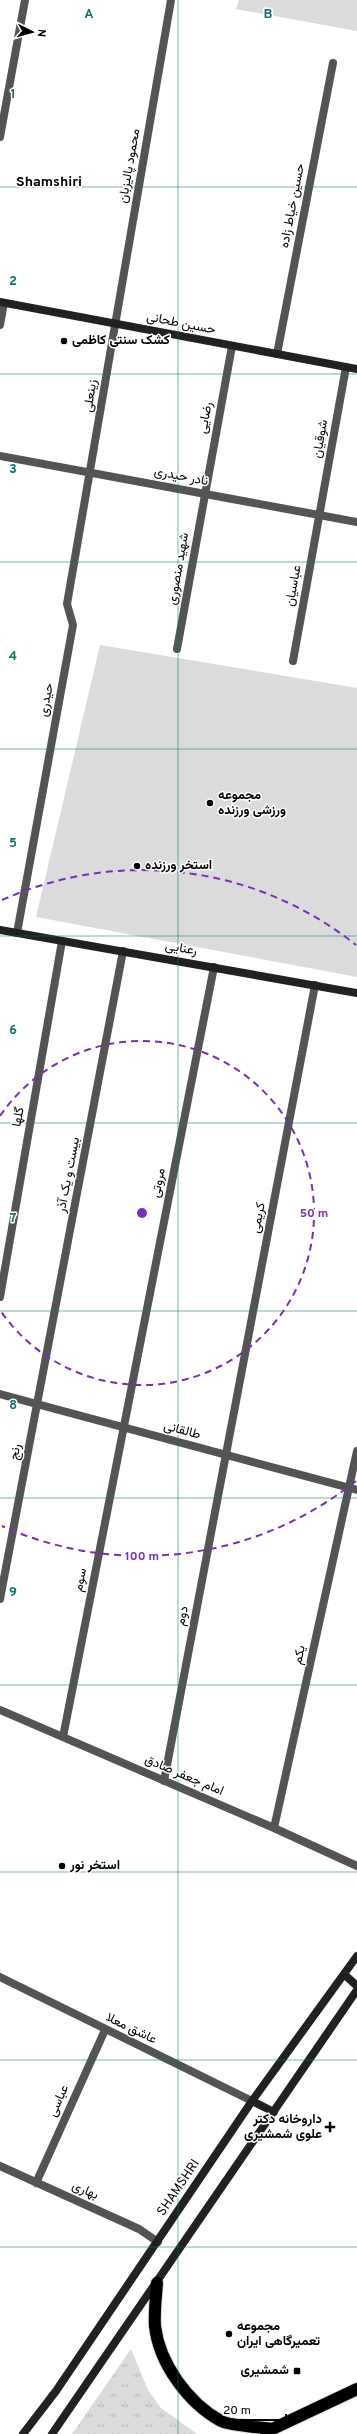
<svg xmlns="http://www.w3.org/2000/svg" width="357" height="2434" font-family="Overpass,Vazirmatn,sans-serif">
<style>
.grass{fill:url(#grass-tufts)}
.park{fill:#dbdbdb}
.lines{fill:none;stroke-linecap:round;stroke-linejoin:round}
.highway-casing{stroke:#dbdbdb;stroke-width:14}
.street{stroke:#545454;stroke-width:8}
.secondary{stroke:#212121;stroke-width:8}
.highway{stroke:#000;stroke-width:12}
.grid{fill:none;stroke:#0f766e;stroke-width:1;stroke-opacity:0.55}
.ring{fill:none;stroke:#7b2cbf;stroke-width:2;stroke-dasharray:7 5}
.poi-dot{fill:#000;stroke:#fff;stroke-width:1.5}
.labels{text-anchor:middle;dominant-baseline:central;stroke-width:3;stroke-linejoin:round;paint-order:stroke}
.street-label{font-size:13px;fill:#000;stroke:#fff}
.poi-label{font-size:13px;font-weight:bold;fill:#000;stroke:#fff;text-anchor:start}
.neighbourhood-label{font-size:14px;font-weight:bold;fill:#000;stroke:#fff}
.grid-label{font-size:13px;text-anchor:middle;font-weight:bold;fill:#0f766e;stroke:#fff;stroke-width:3;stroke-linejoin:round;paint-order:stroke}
.centre{fill:#7b2cbf;stroke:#fff;stroke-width:2}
.ring-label{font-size:12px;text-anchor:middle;font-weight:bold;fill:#7b2cbf;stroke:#fff;stroke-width:3;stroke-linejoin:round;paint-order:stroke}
</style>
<defs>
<pattern id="grass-tufts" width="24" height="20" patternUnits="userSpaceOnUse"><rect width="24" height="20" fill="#dbdbdb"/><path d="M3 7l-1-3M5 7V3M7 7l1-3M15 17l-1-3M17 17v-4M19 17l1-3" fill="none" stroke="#bababa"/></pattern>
</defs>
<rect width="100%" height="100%" fill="#fff"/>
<!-- grass -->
<path class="grass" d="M 131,2349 L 148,2390 L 161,2408 L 197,2434 L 72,2434 Z"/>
<!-- park -->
<path class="park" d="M 239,0 L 357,0 L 357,31 L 236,9 Z
M 100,645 L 357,688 L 357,977 L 36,917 Z"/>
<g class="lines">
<defs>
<path id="highway" d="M 157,2283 C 156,2297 154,2312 155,2326 C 159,2363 188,2403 221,2421 C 231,2426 259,2427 272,2429
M 266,2432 L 357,2389"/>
</defs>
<!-- highway casing -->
<use href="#highway" class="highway-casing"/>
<!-- street -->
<path class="street" d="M 0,137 L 25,0
M 0,325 L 4,303
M 277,354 L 333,63
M 0,456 L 357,522
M 177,649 L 232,346
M 293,661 L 346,367
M 17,933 L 73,625 L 67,604 L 171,0
M 0,1297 L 62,941
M 0,1394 L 357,1490
M 0,1599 L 123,951
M 0,1710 L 274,1828 L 357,1866
M 63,1737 L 214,967
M 164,1781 L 315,985
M 274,1828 L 357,1451
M 0,1977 L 252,2101
M 0,2166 L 139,2229 L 158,2242
M 36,2183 L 105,2030"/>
<!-- secondary -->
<path class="secondary" d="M 0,302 L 357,369
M 0,930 L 357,993
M 345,1975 L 357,1986
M 252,2101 L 274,2112
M 23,2434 L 56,2391 L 252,2101 L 357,1956
M 52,2434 L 357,1990"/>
<!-- highway -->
<use href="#highway" class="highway"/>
</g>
<!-- grid -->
<path class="grid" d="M 178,0 L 178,2434M 0,187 L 357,187M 0,374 L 357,374M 0,562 L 357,562M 0,749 L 357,749M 0,936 L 357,936M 0,1123 L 357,1123M 0,1311 L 357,1311M 0,1498 L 357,1498M 0,1685 L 357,1685M 0,1872 L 357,1872M 0,2060 L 357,2060M 0,2247 L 357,2247"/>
<!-- distance rings -->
<g class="ring">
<path d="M0 1116A172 172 0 1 1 0 1310"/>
<path d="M356 1481A343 343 0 0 1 2 1526M2 900A343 343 0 0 1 356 945"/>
</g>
<!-- markers -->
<g class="poi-dot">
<circle cx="64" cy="341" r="4"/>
<circle cx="210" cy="803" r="4"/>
<circle cx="137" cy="866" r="4"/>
<circle cx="62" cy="1866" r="4"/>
<path d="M328 2121h4v4h4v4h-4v4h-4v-4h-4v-4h4z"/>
<circle cx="229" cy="2334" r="4"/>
<rect x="293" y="2367" width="8" height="8" rx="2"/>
</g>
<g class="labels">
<!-- street labels -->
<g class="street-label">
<text transform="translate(130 166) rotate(-80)">محمود پالیزبان</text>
<text transform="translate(293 206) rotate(-79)">حسین خیاط زاده</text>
<text transform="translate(181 324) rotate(11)">حسین طحانی</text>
<text transform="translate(91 396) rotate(-81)">زینعلی</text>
<text transform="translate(206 418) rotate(-79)">رضایی</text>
<text transform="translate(321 439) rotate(-80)">شوقیان</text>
<text transform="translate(181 477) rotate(11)">نادر حیدری</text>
<text transform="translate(179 569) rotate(-80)">شهید منصوری</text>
<text transform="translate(294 586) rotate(-80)">عباسیان</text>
<text transform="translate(47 700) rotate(-80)">حیدری</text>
<text transform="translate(181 949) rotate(10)">رعنایی</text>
<text transform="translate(19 1117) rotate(-80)">گلها</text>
<text transform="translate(69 1175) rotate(-79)">بیست و یک آذر</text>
<text transform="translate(159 1183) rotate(-79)">مروتی</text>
<text transform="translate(259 1218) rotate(-79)">کریمی</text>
<text transform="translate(182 1431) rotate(15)">طالقانی</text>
<text transform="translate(16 1452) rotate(-79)">رنج</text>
<text transform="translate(81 1580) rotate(-79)">سوم</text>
<text transform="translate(183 1616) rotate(-79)">دوم</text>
<text transform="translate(300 1655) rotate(-78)">یکم</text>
<text transform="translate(184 1776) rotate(23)">امام جعفر صادق</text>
<text transform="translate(131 2029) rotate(26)">عاشق معلا</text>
<text transform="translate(59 2101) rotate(-66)">عباسی</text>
<text transform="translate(179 2188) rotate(-56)">SHAMSHRI</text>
<text transform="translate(85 2191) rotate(24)">بهاری</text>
</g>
<!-- poi labels -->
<g class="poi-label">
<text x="72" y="341">کشک سنتی کاظمی</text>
<text x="218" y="796">مجموعه<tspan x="218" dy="15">ورزشی ورزنده</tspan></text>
<text x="145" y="866">استخر ورزنده</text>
<text x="70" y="1866">استخر نور</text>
<text x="322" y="2120" text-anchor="end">داروخانه دکتر<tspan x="322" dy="15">علوی شمشیری</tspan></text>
<text x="237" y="2327">مجموعه<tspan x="237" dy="15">تعمیرگاهی ایران</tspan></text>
<text x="289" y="2371" text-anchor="end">شمشیری</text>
</g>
<!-- neighbourhood labels -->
<g class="neighbourhood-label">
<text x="49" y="182">Shamshiri</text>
</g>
</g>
<g class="grid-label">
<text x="89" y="18">A</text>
<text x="268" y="18">B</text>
<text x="13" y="98">1</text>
<text x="13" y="285">2</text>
<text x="13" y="473">3</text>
<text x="13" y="660">4</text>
<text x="13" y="847">5</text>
<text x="13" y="1034">6</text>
<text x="13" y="1222">7</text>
<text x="13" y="1409">8</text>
<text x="13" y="1596">9</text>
</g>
<circle cx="142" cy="1213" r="6" class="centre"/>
<g class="ring-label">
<text x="314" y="1217">50 m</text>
<text x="142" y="1560">100 m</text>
</g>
<!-- north arrow -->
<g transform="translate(32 32) rotate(96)" stroke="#ffffff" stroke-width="3" paint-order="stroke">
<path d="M0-3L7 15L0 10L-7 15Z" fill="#000000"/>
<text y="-6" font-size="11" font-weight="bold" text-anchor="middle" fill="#000000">N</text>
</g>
<!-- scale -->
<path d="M217 2414v6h69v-6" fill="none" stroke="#000000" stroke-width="2"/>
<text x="223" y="2414" font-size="12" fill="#000000" stroke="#ffffff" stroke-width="3" paint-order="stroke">20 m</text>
</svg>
